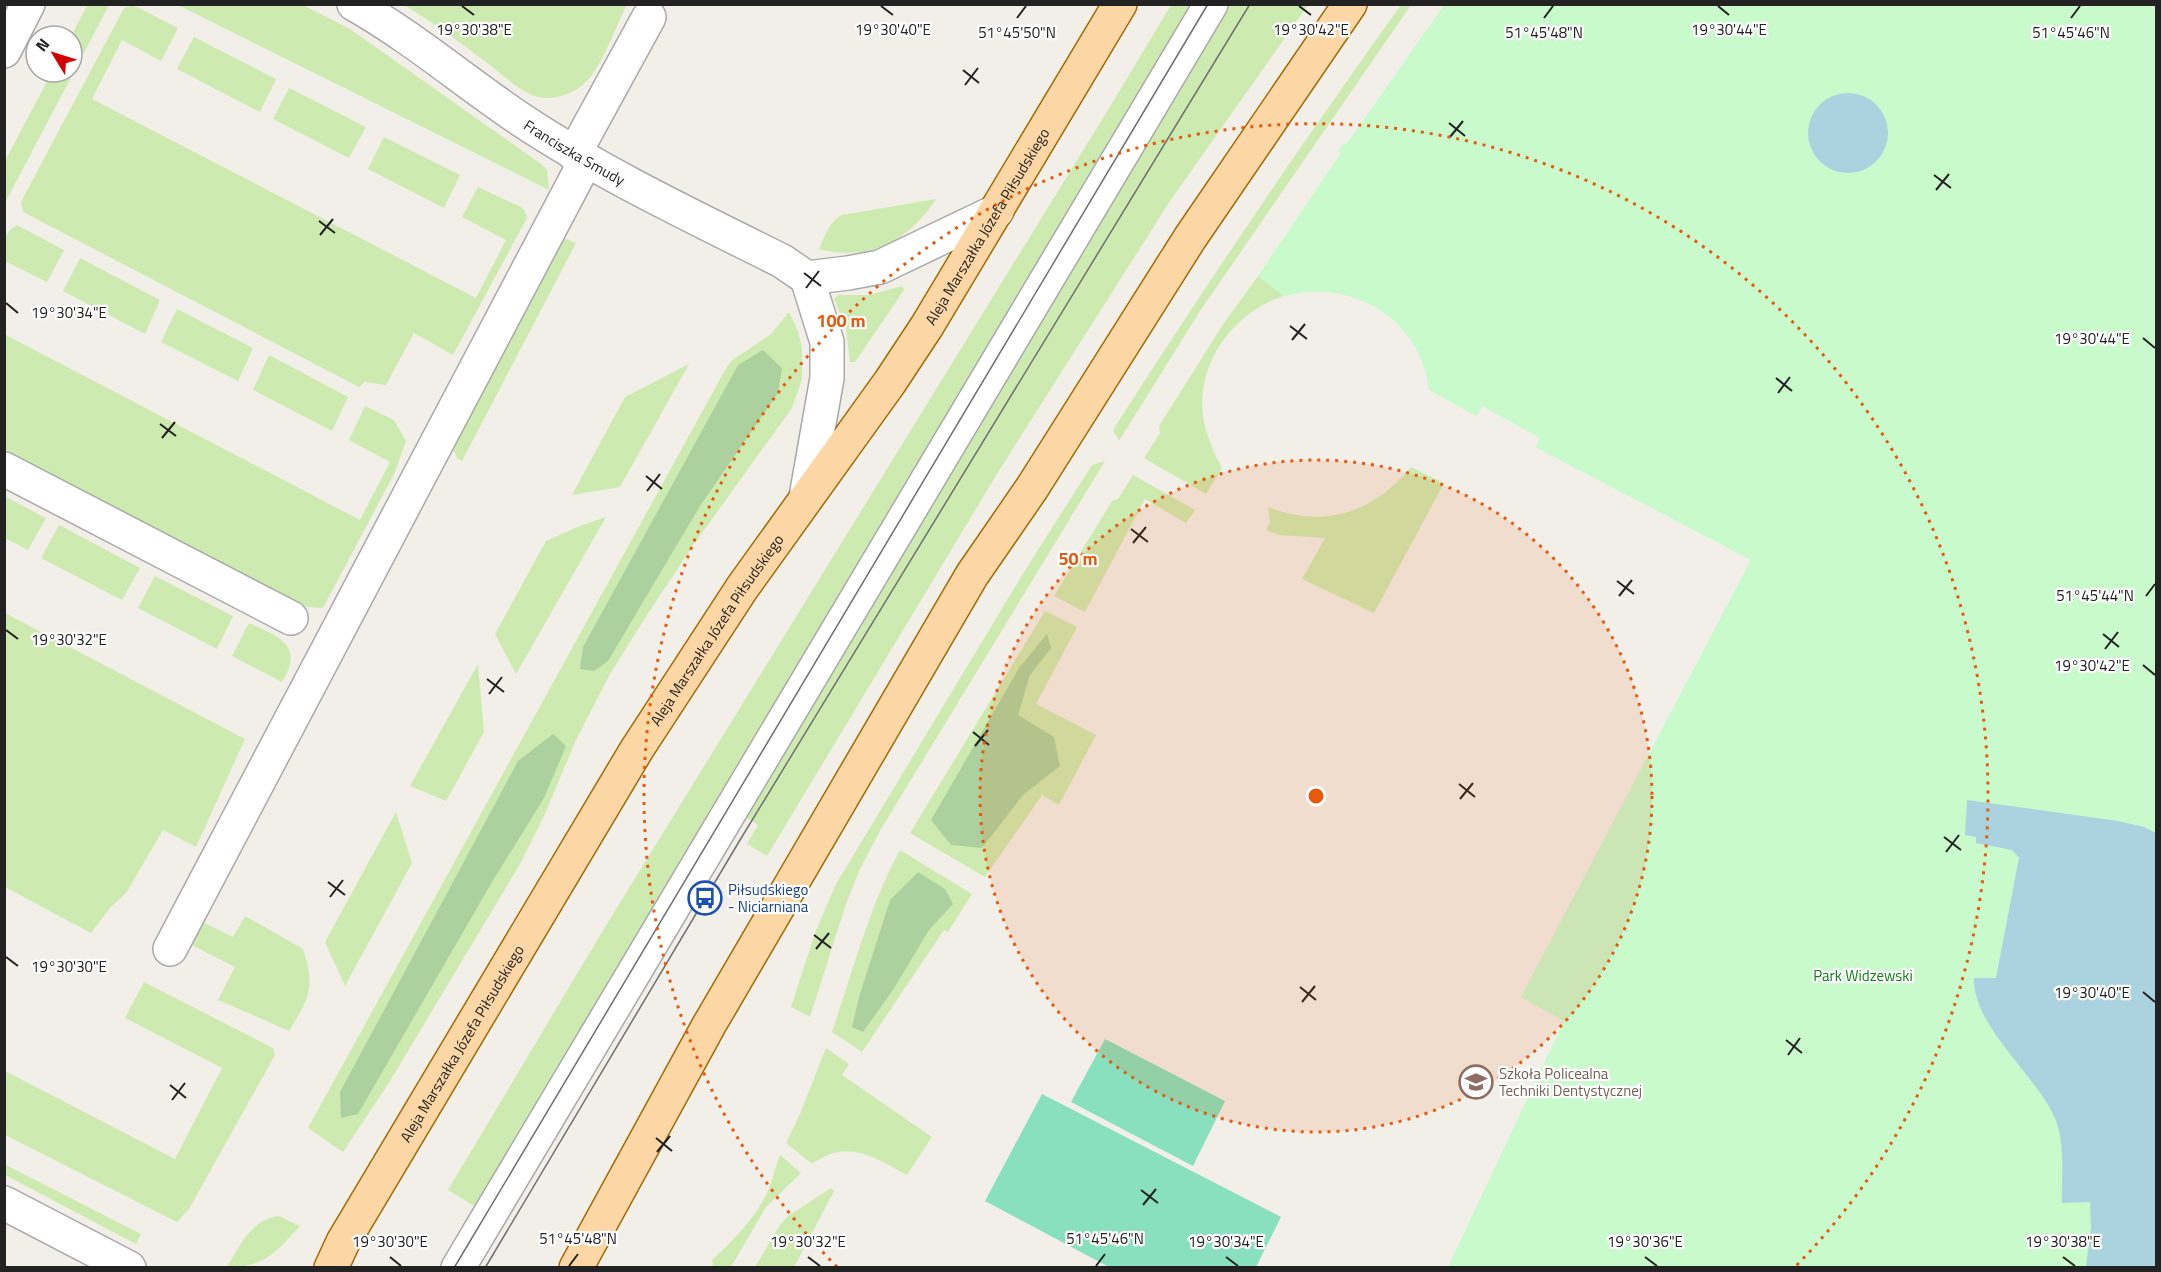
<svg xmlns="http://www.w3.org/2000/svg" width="2161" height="1272" font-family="'Titillium Web',sans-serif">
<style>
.grass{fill:#cdebb0}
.forest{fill:#add19e}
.park{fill:#c8facc}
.pitch{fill:#88e0be}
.water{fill:#aad3df}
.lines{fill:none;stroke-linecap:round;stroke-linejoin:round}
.minor-casing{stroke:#a9a9a9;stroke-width:36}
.major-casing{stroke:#a06b00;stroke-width:36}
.minor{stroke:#fff;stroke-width:33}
.major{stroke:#fcd6a4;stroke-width:33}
.tram{stroke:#707070;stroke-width:1.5}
.ticks{fill:none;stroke:#222;stroke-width:2}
.ring{fill:none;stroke:#e8590c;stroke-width:3;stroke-dasharray:3 6}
.labels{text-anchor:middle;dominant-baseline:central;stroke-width:4.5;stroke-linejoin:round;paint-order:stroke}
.street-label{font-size:15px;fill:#222;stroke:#fff}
.transit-label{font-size:15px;fill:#164399;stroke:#fff;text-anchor:start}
.park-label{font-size:15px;fill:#0c8416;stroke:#fff}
.education-label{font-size:15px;fill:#785e54;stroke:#fff;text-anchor:start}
.ticks-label{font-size:15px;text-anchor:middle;fill:#222;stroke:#fff;stroke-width:4.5;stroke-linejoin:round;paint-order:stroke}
.centre{fill:#e8590c;stroke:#fff;stroke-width:3}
.ring-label{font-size:18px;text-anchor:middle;font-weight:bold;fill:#e8590c;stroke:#fff;stroke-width:4.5;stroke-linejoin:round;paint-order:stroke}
</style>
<rect width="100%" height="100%" fill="#f2efe9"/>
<!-- grass -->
<path class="grass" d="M 88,4 L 109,5 L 5,203 L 5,161 L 52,72 L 72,72 L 71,36 Z
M 624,4 L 626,6 C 616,27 602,66 586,82 C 574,94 551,102 535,96 C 517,90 501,73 486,62 C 460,42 432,22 404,5 Z
M 133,5 L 178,28 L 161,61 L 122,40 L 92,99 L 476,298 L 506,240 L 462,217 L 478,187 L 521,207 L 525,211 L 527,218 L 453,355 L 414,333 L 386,385 L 365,382 L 359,387 L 23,212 L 21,202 L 124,8 Z
M 178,5 L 303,5 L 350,29 L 541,164 L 547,170 L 549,190 Z
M 1171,5 L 1196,5 L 469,1225 L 464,1222 L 474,1206 L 448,1190 L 602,932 L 1111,105 Z
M 1227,5 L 1308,5 L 1170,201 L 1000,469 L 767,856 L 747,844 L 758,825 L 744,816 Z
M 1401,5 L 1411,5 L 1200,311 L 1119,441 L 1113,430 C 1205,286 1301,144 1401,5 Z
M 194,37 L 276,79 L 260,112 L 177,69 Z
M 289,88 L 366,127 L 349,158 L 273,119 Z
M 384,137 L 460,175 L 444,208 L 368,169 Z
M 936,199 C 909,241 869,262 819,249 C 825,237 829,221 842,215 Z
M 17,225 L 64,250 L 47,282 L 7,262 L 5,265 C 4,247 0,235 17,225 Z
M 555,234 L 576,243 L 462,461 L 457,458 L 450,442 Z
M 80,258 L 160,300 L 145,334 L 63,291 Z
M 1258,276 L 1284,296 C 1234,311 1196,363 1203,416 C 1206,435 1213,451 1222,468 L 1206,494 L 1144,458 L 1160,433 L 1159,426 L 1222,326 Z
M 902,286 L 904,290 L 855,362 L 850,362 L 846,329 L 834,299 L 838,295 L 869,295 Z
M 177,309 L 253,348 L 238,381 L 161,342 Z
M 789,312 L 798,331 L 802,348 L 802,379 L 792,408 L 694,544 L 647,615 L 610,674 L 575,742 L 545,814 L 520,864 L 390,1081 L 343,1152 L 308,1128 L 724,372 L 731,361 L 771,334 Z
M 4,334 L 360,520 L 390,462 L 349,440 L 365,406 L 394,420 L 406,441 L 395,472 L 323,608 L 307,607 L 5,455 Z
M 269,355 L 348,397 L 332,431 L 253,390 Z
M 689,364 L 620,487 L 572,495 L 625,397 Z
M 1105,461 L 881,829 L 860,869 L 846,904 L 810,1017 L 791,1007 L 815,933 L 836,884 L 1024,572 L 1092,465 Z
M 1411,467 L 1444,483 L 1374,613 L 1302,579 L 1325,538 L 1280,535 L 1266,530 L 1270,522 L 1268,507 C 1323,529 1374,513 1411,467 Z
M 1133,475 L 1195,510 L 1186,523 L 1145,499 L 1085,612 L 1054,596 L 1112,501 L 1118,499 Z
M 4,496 L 46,518 L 28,550 L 5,538 Z
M 606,517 L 516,674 L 495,634 L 546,541 L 580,526 Z
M 59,525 L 140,568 L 122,600 L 41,558 Z
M 155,576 L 233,616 L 217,649 L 138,608 Z
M 1045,611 L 1077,627 L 1036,704 L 1096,735 L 1059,805 L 1042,795 L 985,877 L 910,833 Z
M 5,613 L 245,739 L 196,847 L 163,830 L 126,893 L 110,908 L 91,933 L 5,887 Z
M 249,623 C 279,637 305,645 282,682 L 232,656 Z
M 478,664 L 484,732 L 446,801 L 410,786 Z
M 396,812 L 412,863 L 345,986 L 325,942 Z
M 900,850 L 972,894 L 948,932 L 944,930 L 862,1052 L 832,1032 C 853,971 869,907 900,850 Z
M 245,916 L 303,949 C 316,988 309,998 289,1031 L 218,1000 L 235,967 L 186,942 L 197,919 L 233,937 Z
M 144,982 L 273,1048 L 275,1055 L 189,1209 L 177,1222 L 5,1135 L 5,1071 L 175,1159 L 222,1068 L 125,1018 Z
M 826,1048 L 849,1064 L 842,1075 L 932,1137 L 907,1175 C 873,1157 848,1138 812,1164 L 786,1143 L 800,1114 Z
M 780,1155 L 801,1173 L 766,1207 L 731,1267 L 713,1267 L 712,1260 C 734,1239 755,1219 768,1191 C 773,1179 775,1167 780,1155 Z
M 4,1164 L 141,1234 L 136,1244 L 5,1175 Z
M 831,1188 L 834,1191 L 794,1267 L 755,1267 L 780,1225 L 788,1216 Z
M 279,1216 L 300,1226 C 276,1252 264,1268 227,1267 C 240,1246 251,1219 279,1216 Z"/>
<!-- forest -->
<path class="forest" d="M 763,350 L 782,368 L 778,393 L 700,506 L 608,661 L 594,671 L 580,669 L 583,647 L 738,365 Z
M 1047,634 L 1051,648 L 1030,675 L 1018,715 L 1054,737 L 1060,766 L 1023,795 L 982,848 L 951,845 L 931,820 L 1019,668 Z
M 553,734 L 566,746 L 544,798 L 492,882 L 358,1114 L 341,1118 L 340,1092 L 518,761 Z
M 918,872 L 945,889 L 953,904 L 929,930 L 893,990 L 863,1032 L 852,1027 L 859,997 L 890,900 Z"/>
<!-- park -->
<path class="park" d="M 1444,5 L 2156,5 L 2156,1267 L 1448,1267 L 1564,1021 L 1521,997 L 1751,560 L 1535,447 L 1540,438 L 1482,406 L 1476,416 L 1429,390 C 1421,318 1351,278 1284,296 L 1258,276 L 1341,153 L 1338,151 L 1344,143 L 1346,145 Z"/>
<!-- pitch -->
<path class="pitch" d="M 1105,1039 L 1225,1101 L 1193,1166 L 1071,1102 Z
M 1042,1094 L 1281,1217 L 1256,1267 L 1109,1267 L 985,1201 Z"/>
<!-- water -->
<path class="water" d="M1808 133a40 40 0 1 1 80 0a40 40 0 1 1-80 0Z
M 1967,800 L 2118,821 L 2144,827 L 2156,833 L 2156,1267 L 2086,1267 L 2091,1228 L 2090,1202 L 2062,1203 C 2061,1175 2066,1142 2054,1116 C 2034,1073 1973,1026 1974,978 L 1996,978 L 2019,858 L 2012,850 L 1976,843 L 1976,837 L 1965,835 Z"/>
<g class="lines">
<defs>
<g id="minor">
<path id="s1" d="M 354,4 C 414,38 466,83 523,121 C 605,175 694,217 782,261 L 807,278 L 848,273 L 880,267 L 997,211"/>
<path d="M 4,51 L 28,4"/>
<path d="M 574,154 L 649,17"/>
<path d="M 4,469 L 291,618"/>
<path d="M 806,497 L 827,378 L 827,342 L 807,278"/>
<path d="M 170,949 L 586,160"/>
<path d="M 4,1203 L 129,1268"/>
<path d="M 458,1268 L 1211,4"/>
</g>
<g id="major">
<path id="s2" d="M 331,1268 L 343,1242 L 637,749 L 742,588 L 890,382 L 927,326 L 1120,4"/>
<path d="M 576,1268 L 709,1025 L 972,575 L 1032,488 L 1190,238 L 1350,4"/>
</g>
</defs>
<!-- minor casing -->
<use href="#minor" class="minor-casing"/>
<!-- major casing -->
<use href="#major" class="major-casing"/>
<!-- minor -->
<use href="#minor" class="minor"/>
<!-- major -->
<use href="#major" class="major"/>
<!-- tram -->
<path class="tram" d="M 454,1268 L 1208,4
M 485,1268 L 740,840 L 1250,4"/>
</g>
<!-- ticks -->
<path class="ticks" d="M 462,6 L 474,15M 881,6 L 893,15M 1299,6 L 1311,15M 1718,6 L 1729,15M 1017,18 L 1026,6M 1544,18 L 1553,6M 2071,18 L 2080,6M 963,70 L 979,83M 965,85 L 978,68M 1449,123 L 1465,136M 1450,137 L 1463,121M 1934,175 L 1951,188M 1936,190 L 1949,174M 319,221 L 335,233M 320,235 L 333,219M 804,273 L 821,286M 806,288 L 819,271M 6,303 L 18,313M 1290,326 L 1307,339M 2143,338 L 2155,348M 1292,340 L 1305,324M 1776,378 L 1792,391M 1778,393 L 1790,377M 160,424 L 176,436M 162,438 L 175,422M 646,476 L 662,489M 647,491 L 660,474M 1131,529 L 1148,542M 1133,543 L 1146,527M 1617,581 L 1634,594M 1619,596 L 1632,580M 2146,596 L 2155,584M 6,630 L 18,639M 2103,634 L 2119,647M 2105,649 L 2118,632M 2143,665 L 2155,675M 487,679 L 504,692M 489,694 L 502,677M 973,732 L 989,745M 975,746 L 988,730M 1459,784 L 1475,797M 1460,799 L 1473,783M 1944,837 L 1961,850M 1946,852 L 1959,835M 328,882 L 345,895M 330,897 L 343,880M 814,935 L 831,948M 816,949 L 829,933M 6,957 L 18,966M 1300,987 L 1316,1000M 2143,992 L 2155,1002M 1302,1002 L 1315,986M 1786,1040 L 1802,1053M 1788,1055 L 1800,1038M 170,1085 L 186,1098M 172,1100 L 185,1083M 656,1138 L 672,1151M 657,1152 L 670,1136M 1141,1190 L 1158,1203M 1143,1205 L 1156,1189M 390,1257 L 401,1266M 808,1257 L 820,1266M 1226,1257 L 1238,1266M 1645,1257 L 1657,1266M 2063,1257 L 2075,1266M 569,1266 L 578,1254M 1096,1266 L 1105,1254"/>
<!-- distance rings -->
<circle cx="1316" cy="796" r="336" fill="#e8590c" fill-opacity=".12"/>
<g class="ring">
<circle cx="1316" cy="796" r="336"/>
<path d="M837 1267A672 672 0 1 1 1795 1267"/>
</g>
<!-- icons -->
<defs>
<symbol id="bus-ring" viewBox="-11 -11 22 22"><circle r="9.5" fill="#fff" stroke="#1a4fb4" stroke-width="1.5"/><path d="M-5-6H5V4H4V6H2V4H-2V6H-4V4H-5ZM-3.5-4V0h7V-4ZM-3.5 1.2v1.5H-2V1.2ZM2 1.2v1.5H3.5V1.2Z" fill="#1a4fb4"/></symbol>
<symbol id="school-ring" viewBox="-11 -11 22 22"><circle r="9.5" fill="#fff" stroke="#8d6e63" stroke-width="1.5"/><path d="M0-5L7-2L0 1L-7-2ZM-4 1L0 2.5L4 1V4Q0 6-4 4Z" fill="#8d6e63"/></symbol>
</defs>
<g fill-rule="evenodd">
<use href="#bus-ring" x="686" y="879" width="38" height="38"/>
<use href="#school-ring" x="1457" y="1063" width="38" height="38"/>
</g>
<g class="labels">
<!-- street labels -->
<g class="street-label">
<text stroke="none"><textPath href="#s1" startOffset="266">Franciszka Smudy</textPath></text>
<text stroke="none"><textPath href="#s2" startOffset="1232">Aleja Marszałka Józefa Piłsudskiego</textPath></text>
<text stroke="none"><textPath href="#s2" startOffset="746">Aleja Marszałka Józefa Piłsudskiego</textPath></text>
<text stroke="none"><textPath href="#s2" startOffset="260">Aleja Marszałka Józefa Piłsudskiego</textPath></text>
</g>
<!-- transit labels -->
<g class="transit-label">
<text x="728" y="889">Piłsudskiego<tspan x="728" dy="17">- Niciarniana</tspan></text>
</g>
<!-- park labels -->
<g class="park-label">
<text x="1863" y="975">Park Widzewski</text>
</g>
<!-- education labels -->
<g class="education-label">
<text x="1499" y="1073">Szkoła Policealna<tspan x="1499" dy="17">Techniki Dentystycznej</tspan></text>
</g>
</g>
<g class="ticks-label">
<text x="474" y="35">19°30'38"E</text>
<text x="893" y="35">19°30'40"E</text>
<text x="1311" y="35">19°30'42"E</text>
<text x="1729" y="35">19°30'44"E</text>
<text x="1017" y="38">51°45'50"N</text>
<text x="1544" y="38">51°45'48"N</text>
<text x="2071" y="38">51°45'46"N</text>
<text x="69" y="318">19°30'34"E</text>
<text x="2092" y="344">19°30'44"E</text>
<text x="2095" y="601">51°45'44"N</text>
<text x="69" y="645">19°30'32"E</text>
<text x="2092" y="671">19°30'42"E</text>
<text x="69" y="972">19°30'30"E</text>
<text x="2092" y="998">19°30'40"E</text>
<text x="578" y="1244">51°45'48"N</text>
<text x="1105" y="1244">51°45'46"N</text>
<text x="390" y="1247">19°30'30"E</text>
<text x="808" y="1247">19°30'32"E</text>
<text x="1226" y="1247">19°30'34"E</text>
<text x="1645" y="1247">19°30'36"E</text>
<text x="2063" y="1247">19°30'38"E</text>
</g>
<circle cx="1316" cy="796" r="9" class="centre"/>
<g class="ring-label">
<text x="841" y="327">100 m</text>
<text x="1078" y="565">50 m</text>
</g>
<!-- border -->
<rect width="2161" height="1272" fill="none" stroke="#222222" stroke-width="12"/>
<!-- north arrow -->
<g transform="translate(54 54) rotate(308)"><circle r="28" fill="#ffffff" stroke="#a7a7a7" stroke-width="1.5"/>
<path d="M0-4.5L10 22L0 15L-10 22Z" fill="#d40000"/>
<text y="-9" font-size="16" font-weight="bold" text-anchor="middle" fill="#222222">N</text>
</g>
</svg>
